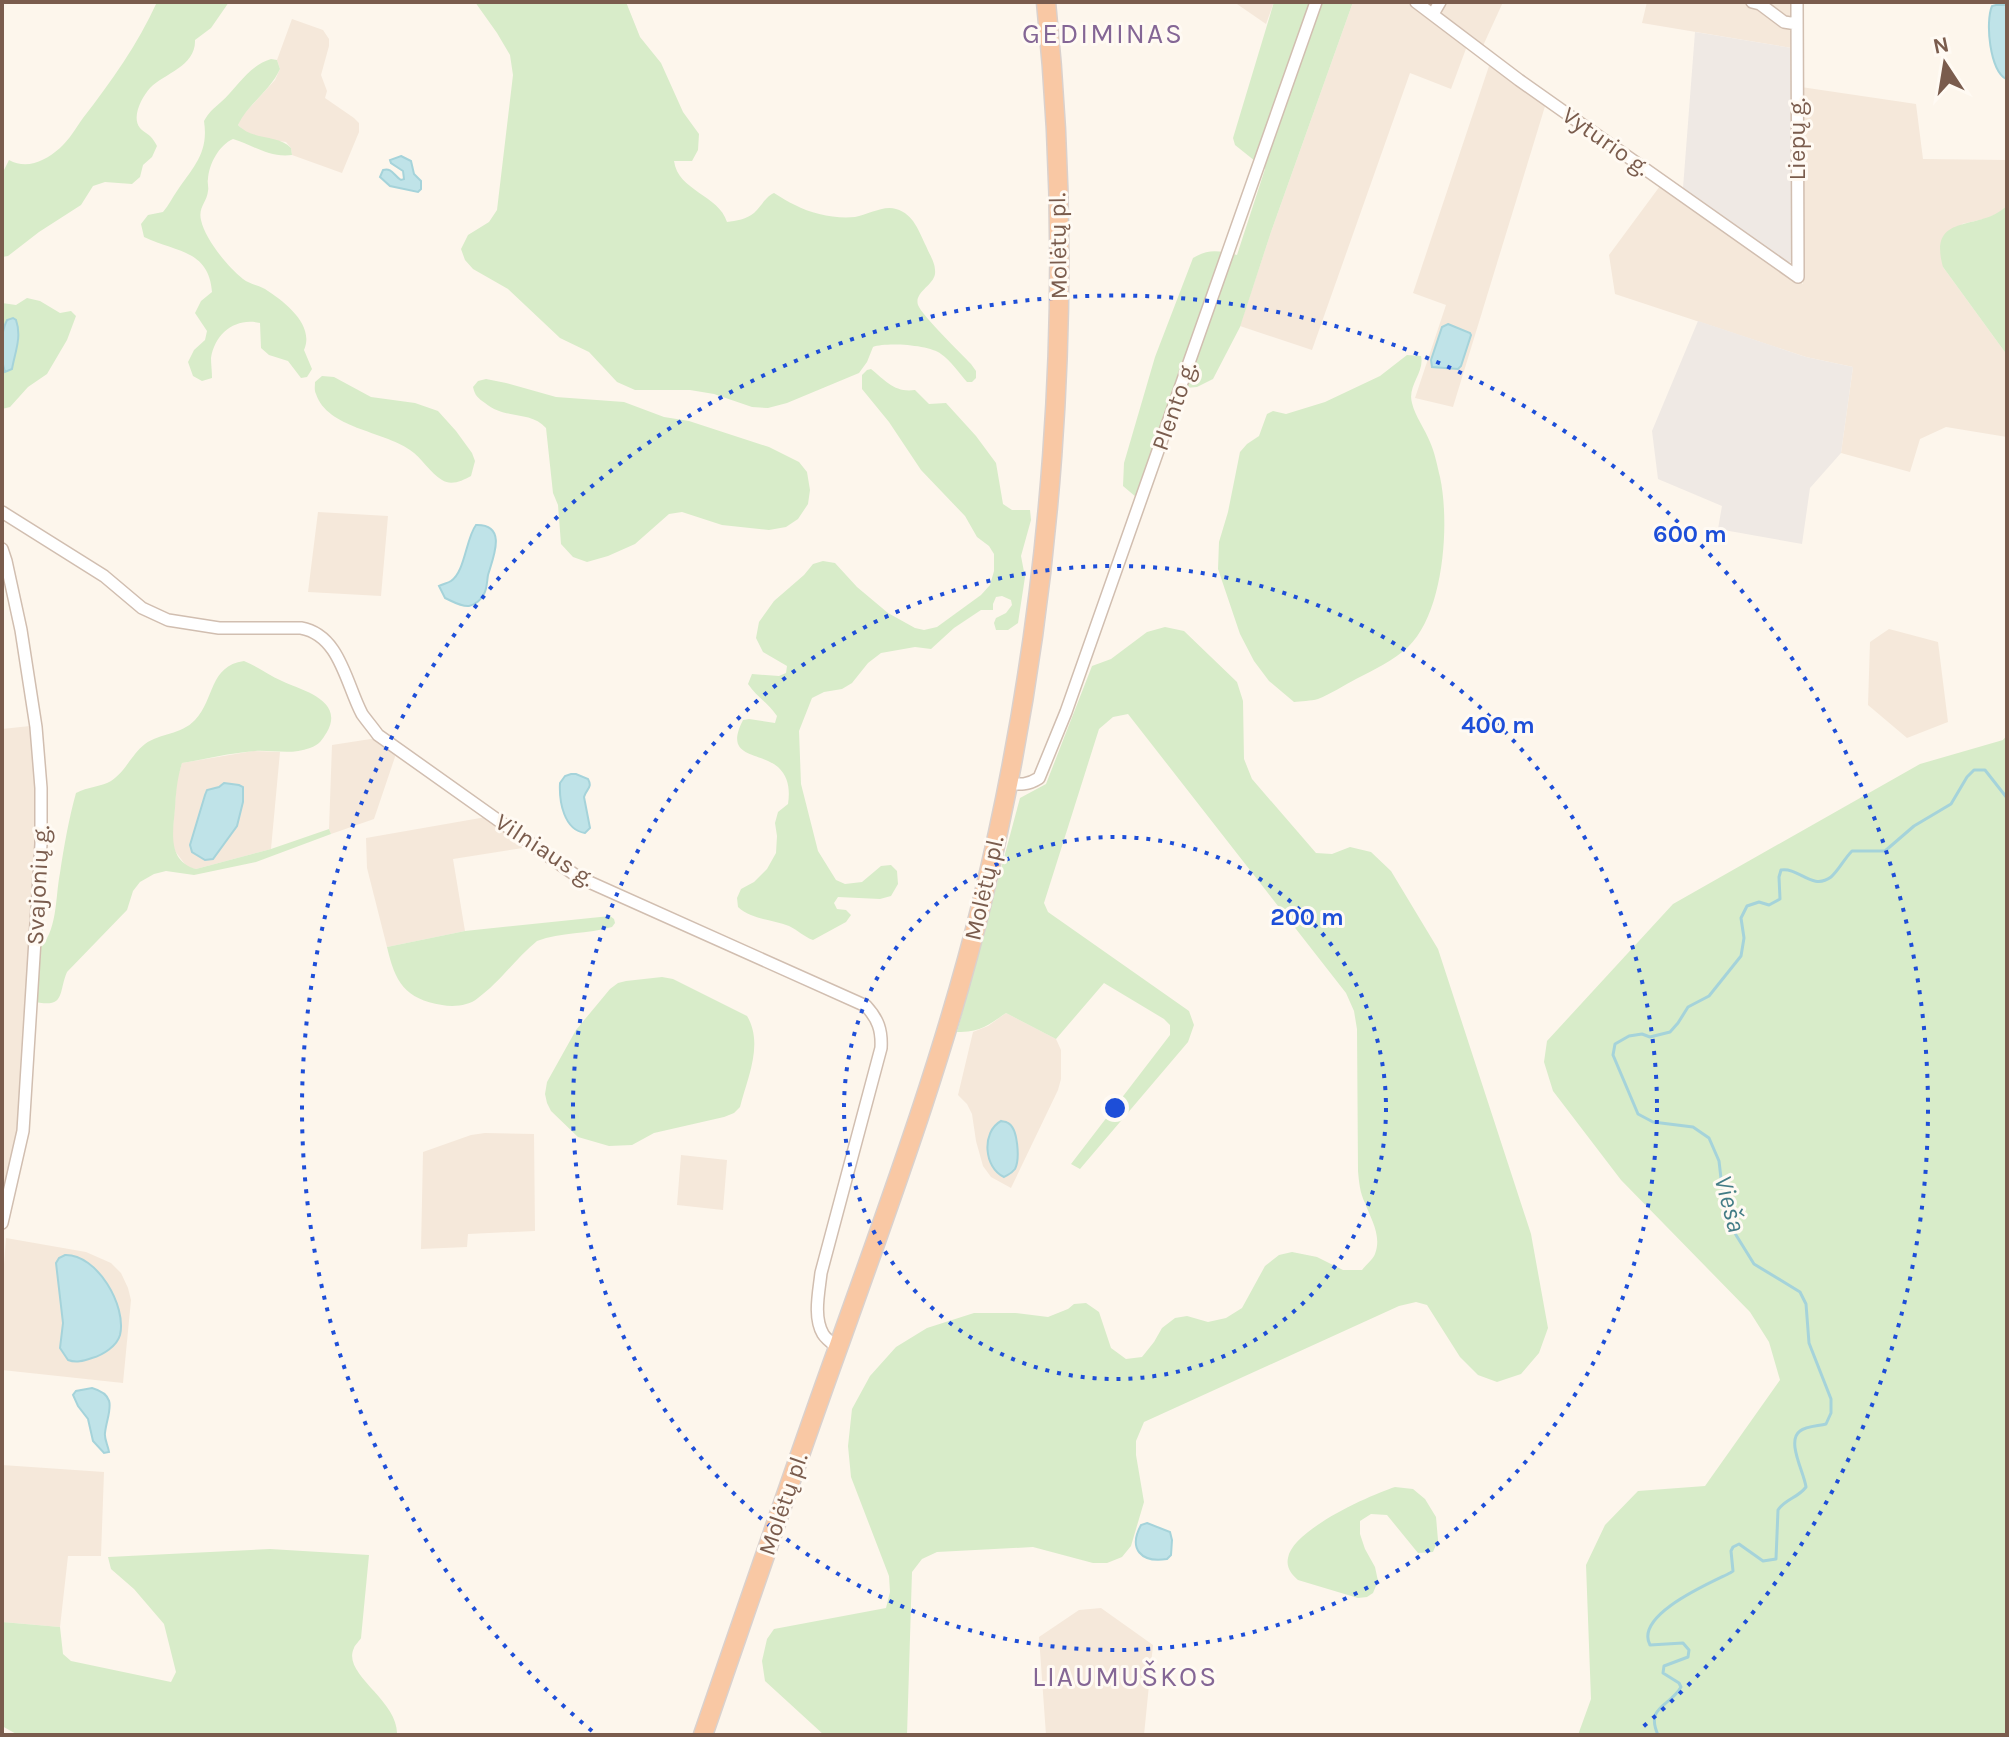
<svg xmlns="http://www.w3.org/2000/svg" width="2009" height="1737" font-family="Karla,sans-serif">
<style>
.residential{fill:#f5e8da}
.industrial{fill:#efe9e4}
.green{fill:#d8ecc9}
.water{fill:#bfe3e8;stroke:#a5d3da;stroke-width:2}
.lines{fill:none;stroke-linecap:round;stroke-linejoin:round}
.stream{stroke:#a5d3da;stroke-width:3}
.minor-casing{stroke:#d1beb0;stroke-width:14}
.trunk-casing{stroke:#dad1cd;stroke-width:21}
.minor{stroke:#fff;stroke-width:11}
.trunk{stroke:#f9c8a4;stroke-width:18}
.ring{fill:none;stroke:#1d4ed8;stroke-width:4;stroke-dasharray:4 8}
.labels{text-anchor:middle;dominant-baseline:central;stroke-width:6;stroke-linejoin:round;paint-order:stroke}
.street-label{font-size:24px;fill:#7a5c4d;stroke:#fffaf3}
.water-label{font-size:26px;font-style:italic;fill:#437c86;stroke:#fffaf3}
.quarter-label{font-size:28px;letter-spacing:2px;fill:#846695;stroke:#fffaf3}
.centre{fill:#1d4ed8;stroke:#fffaf3;stroke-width:4}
.ring-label{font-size:24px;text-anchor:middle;font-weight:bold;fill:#1d4ed8;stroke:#fffaf3;stroke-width:6;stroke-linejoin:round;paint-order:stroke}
</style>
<rect width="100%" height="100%" fill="#fdf6ec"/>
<!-- residential -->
<path class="residential" d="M 1234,2 L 1274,2 L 1266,24 Z
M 1353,2 L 1409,2 L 1467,46 L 1451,89 L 1410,73 L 1312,350 L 1240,326 L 1271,232 Z
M 1421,2 L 1503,2 L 1482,48 Z
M 1647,2 L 1792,2 L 1792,48 L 1642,23 Z
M 292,19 L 323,30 L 329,39 L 329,46 L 321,75 L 327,91 L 325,98 L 354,118 L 359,123 L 359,132 L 342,173 L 292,155 L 291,148 L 286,142 L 265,139 L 245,132 L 238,125 L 242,116 L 275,80 L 280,69 L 277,60 Z
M 1490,63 L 1546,103 L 1453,407 L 1415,398 L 1446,305 L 1413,293 Z
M 1801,87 L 1916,104 L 1923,159 L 2007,160 L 2007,205 L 2000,212 L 1988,218 L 1962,224 L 1943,267 L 2007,355 L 2007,437 L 1946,427 L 1920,439 L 1910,472 L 1841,453 L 1853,367 L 1806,357 L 1615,294 L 1609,255 L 1660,186 L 1803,284 Z
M 318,512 L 388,516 L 381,596 L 308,592 Z
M 1889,629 L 1938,642 L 1948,722 L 1907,738 L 1868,705 L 1870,642 Z
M 30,726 L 37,798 L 37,825 L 19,1129 L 2,1206 L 2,729 Z
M 377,738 L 396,754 L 374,819 L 331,834 L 329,829 L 332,745 Z
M 253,751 L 280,752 L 271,849 L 196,869 L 187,867 L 175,851 L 172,840 L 177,779 L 182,763 Z
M 486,817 L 523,848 L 453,859 L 465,931 L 387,947 L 367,868 L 366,838 Z
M 1006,1013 L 1056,1039 L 1061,1050 L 1061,1079 L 1058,1090 L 1011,1188 L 991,1177 L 983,1166 L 976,1141 L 972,1114 L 967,1104 L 958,1095 L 973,1032 L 988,1026 Z
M 485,1133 L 534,1134 L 535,1231 L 468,1234 L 467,1247 L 421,1249 L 423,1152 L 471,1135 Z
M 681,1155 L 727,1160 L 723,1210 L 677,1205 Z
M 6,1238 L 86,1252 L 111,1263 L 121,1273 L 128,1288 L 131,1300 L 123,1383 L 2,1370 L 2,1291 Z
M 2,1465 L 104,1472 L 101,1556 L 68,1556 L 60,1627 L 2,1622 Z
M 1101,1608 L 1153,1645 L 1144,1735 L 1046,1735 L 1039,1637 L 1079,1610 Z"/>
<!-- industrial -->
<path class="industrial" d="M 1695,32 L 1792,48 L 1792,262 L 1786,262 L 1683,188 Z
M 1698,321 L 1806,357 L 1853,367 L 1841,453 L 1810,488 L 1802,544 L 1718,529 L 1722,506 L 1658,479 L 1652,431 Z"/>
<!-- green -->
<path class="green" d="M 157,2 L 229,2 L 211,28 L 195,40 C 196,66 165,73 150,88 C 142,97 131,117 140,128 C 142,131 147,133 150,136 C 153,139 155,142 157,146 L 152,157 L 143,165 L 140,177 L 132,184 L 105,182 L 93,186 L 81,205 L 39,232 L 8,256 L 2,257 L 2,174 L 9,160 C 27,170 45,161 60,148 C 69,140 76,128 83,118 C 111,82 138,44 157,2 Z
M 475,2 L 626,2 L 640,37 L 661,63 L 683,112 L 699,134 L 698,150 L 692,161 L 674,161 C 678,191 719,195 727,222 C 736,221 747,219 754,213 C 762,206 764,198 774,193 C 781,197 788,202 795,205 C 812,214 835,219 855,217 C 868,215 883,205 896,209 C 914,214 919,232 926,246 C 930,256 936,263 935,274 C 933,286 914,292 918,305 C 922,316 961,353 971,364 L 976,371 L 976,378 L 972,382 L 967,382 C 959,373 951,361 941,354 C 930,345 887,342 873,347 L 867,362 L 859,373 L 787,403 L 768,408 L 752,407 L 714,394 L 690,390 L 635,390 L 617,382 L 589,352 L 560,338 L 508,289 L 473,269 L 465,260 L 461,249 L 468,235 L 489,222 L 497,210 L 513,75 L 510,55 L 497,33 Z
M 1274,2 L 1353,2 L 1271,232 L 1240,327 L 1213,379 L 1197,387 L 1174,389 L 1136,497 L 1123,486 L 1124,463 L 1155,357 L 1193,258 C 1210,248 1219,251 1237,255 L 1265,169 L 1235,145 L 1233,138 Z
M 271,59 L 277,60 L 280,69 C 270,91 248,104 238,125 C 253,141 278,134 291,148 L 292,155 C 269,158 253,145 233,139 C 219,145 209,164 208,179 C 207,183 209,187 208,191 C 207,202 198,207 201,220 C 205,239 227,266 243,279 C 249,284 258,285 265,289 C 285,302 315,325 304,350 L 312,369 L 307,377 L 301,378 L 288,361 L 269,355 L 261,348 L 260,323 C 236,317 215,333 211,358 C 211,364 212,372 212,378 L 202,381 L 193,376 L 188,362 L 194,350 L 205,340 L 207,331 L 195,313 L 201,301 L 212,292 C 209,249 174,252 144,237 L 141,224 L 148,215 L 163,212 C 169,205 172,198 177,191 C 193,167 209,153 204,121 C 209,112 213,109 221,102 C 238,87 248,66 271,59 Z
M 2007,205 L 2007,355 L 1943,267 C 1927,210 1982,233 2007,205 Z
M 27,298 L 40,301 L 60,313 L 71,311 L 76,316 L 67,340 L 47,374 L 28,387 L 10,407 L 2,409 L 2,365 L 5,372 L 15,354 L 19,339 L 7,320 L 2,330 L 2,303 L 16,305 Z
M 1407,355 L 1421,356 C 1425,372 1407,386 1412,403 C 1415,416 1425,429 1430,442 C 1435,453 1437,465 1440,477 C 1450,523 1444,613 1408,647 C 1394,660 1374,670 1356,679 C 1344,685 1331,694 1318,699 C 1311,701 1301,701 1294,702 L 1269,681 L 1254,661 L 1240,634 L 1218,569 L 1219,542 L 1228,512 L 1240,452 L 1247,444 L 1259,436 L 1267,414 L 1273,411 L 1286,414 L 1325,402 L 1380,376 Z
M 871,369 C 886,381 895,393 915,390 L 929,404 L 946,403 L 976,436 L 996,463 L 1003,504 L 1012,510 L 1030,510 L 1031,520 L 1021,556 L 1025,577 L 1018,623 L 1008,630 L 996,630 L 994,623 L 996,618 L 1006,613 L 1012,605 L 1011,600 L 1002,596 L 996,597 L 993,604 L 993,610 L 981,610 L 954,628 L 931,649 L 915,647 L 881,653 L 868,663 L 852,683 L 842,689 L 824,692 L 812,698 L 799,731 L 801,784 L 818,851 L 836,880 L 845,884 L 862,882 L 881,866 L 891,865 L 897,871 L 898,884 L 891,896 L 880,899 L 838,897 L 834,903 L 837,909 L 846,910 L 851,915 L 846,922 L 813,940 C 804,937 798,930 789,926 C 772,919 752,920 738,907 L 737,898 L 741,889 L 754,882 L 767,869 L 776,853 L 777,836 L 775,823 L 778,812 L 788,804 C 790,791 789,777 778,767 C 759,751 723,759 743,720 L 749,719 L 775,723 L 777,716 C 769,704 757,697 748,684 L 752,674 L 779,676 L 786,673 L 787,666 L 763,652 L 756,638 L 759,622 L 774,601 L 804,575 L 813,564 L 823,561 L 835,563 L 857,587 L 888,613 L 915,628 L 924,630 L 937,627 L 981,595 L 990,585 L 994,571 L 994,554 L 989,546 L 977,537 L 965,516 L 921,470 L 889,422 L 862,389 L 862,375 L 867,370 Z
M 322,376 L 334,377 L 371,397 L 415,403 L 438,411 L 456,431 L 472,453 L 475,461 L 471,476 C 462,481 451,486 442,480 C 430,473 422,458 410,450 C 383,431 327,428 316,394 C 314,390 315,386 315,382 Z
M 486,379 L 506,383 L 556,397 L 624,402 L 664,417 L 689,421 L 769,447 L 799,462 L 807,472 L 810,490 L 808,504 L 798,519 L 786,527 L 769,530 L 722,525 L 682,512 L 669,514 L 635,544 L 608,556 L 587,562 L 573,557 L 561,544 L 558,505 L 553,493 L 546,428 C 530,410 505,420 485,403 C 478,398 475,396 473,387 L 478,381 Z
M 1165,627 L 1184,631 L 1237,682 L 1243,701 L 1244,759 L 1252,779 L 1316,853 L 1332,854 L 1350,847 L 1371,852 L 1391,871 L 1438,949 L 1531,1234 L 1548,1328 L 1539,1353 L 1521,1374 L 1497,1382 L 1478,1375 L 1460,1357 L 1427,1305 L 1416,1302 L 1399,1306 L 1144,1422 L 1136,1441 L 1136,1455 L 1144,1502 L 1131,1546 L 1122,1557 L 1107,1563 L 1093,1563 L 1033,1547 L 937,1552 L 922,1559 L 912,1572 L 907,1735 L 824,1735 L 765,1681 L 762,1661 L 767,1639 L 774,1629 L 886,1608 L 890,1592 L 889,1576 L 851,1477 L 848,1446 L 852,1409 L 870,1376 L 896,1347 L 927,1328 L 974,1313 L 1015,1313 L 1048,1317 L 1068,1309 L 1074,1304 L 1086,1303 L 1099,1312 L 1111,1348 L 1126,1359 L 1142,1357 L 1154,1342 L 1162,1328 L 1175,1318 L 1187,1316 L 1208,1322 L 1226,1318 L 1242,1308 L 1265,1266 L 1279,1255 L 1292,1252 L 1317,1257 L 1343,1270 L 1362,1270 C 1366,1265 1373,1259 1375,1254 C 1382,1236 1371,1219 1365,1203 C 1360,1193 1359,1182 1358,1171 L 1357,1029 L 1354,1011 L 1346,993 L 1128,714 L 1113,717 L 1099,729 L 1044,903 L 1048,912 L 1189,1011 L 1194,1025 L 1188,1042 L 1080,1169 L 1071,1164 L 1170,1035 L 1170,1025 L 1164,1019 L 1104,983 L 1056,1039 L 1006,1013 C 987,1026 981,1032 957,1032 L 1020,798 L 1046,784 L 1092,666 L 1111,659 L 1147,632 Z
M 244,661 C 257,666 268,675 282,681 C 301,690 345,700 327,732 C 322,740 319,745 310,748 C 292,755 273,750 255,751 C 230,753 206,759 182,763 C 177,779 176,793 175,808 C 173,832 167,861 196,869 L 271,849 L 329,829 L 331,834 L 256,862 L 194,875 L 166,871 L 154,874 L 140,882 L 133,891 L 127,910 L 67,972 C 58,993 66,1008 35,1002 L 38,950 C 58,932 55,898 60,873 C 64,846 69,818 76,793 C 87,787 103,786 111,781 C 126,771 131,755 145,744 C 160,733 181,735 195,720 C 215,699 209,666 244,661 Z
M 2007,735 L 2007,1735 L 1578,1735 L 1591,1699 L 1586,1565 L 1605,1525 L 1638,1491 L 1705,1486 L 1780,1380 L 1769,1342 L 1750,1312 L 1621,1180 L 1553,1091 L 1544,1062 L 1547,1041 L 1673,904 L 1920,764 L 2003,740 Z
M 610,916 L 614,919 L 615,923 L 612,927 C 588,934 561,932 537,941 C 516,958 500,982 478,998 C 469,1006 453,1007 442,1005 C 405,999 395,982 387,947 L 465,931 Z
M 662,977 L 673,979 L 747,1016 C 764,1044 747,1079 740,1107 L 734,1113 L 724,1117 L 654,1133 L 632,1145 L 609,1146 L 578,1137 L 551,1111 L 547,1103 L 545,1094 L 547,1082 L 576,1030 L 610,989 L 618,983 L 626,981 Z
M 1395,1487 L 1413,1489 L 1425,1499 L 1436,1517 L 1438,1540 L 1433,1552 L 1418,1553 L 1387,1515 L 1371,1514 L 1360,1521 L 1360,1534 L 1365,1549 L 1375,1567 L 1378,1581 L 1373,1593 L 1367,1597 L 1358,1598 L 1298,1580 C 1291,1574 1286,1567 1288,1558 C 1292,1530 1370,1495 1395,1487 Z
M 270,1549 L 369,1555 L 361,1638 C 361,1639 354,1646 354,1648 C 341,1674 399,1700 397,1735 L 18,1735 L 2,1726 L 2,1622 L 60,1627 L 63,1654 L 71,1661 L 171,1682 L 176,1672 L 164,1624 L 134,1589 L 111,1569 L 108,1557 Z"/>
<!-- water -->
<path class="water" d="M 1996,5 L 2007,5 L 2006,79 C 1990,70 1985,23 1992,6 Z
M 401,156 L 411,161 L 414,174 L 421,181 L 421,189 L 418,192 L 390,186 L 380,177 L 383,170 C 392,167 394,176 401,180 L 404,179 L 403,171 L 391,163 L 390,160 Z
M 13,318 L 16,320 C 22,337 15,352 12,369 L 5,372 C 0,357 0,334 7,320 Z
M 1448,324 L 1470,333 L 1471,335 L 1461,366 L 1458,369 L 1432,367 L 1431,360 L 1442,327 Z
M 476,525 C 508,524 493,558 488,575 C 487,581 487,589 484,594 C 482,599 475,605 469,606 C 461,607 452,601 445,598 L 439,586 C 443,584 448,583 451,581 C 465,572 466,538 476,525 Z
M 571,774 L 576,774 L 588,779 C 593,788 586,789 584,797 L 590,828 L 585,833 C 564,830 559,802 560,783 L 565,776 Z
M 224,783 L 239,785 L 243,787 L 243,802 L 237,826 L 213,859 L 205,860 L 192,852 L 190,845 L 205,795 L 207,790 L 219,787 Z
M 1001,1121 C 1003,1122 1005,1121 1008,1123 C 1018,1128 1020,1159 1015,1169 C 1011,1174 1009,1174 1004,1177 C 984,1168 981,1132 1001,1121 Z
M 65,1255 C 97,1254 127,1306 120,1335 C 117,1346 103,1355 92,1358 C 83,1361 76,1363 68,1360 L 60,1348 L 63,1323 L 56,1263 L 59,1258 Z
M 92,1388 C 120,1396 107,1413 105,1433 C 104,1439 108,1445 109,1452 L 104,1453 L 93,1441 L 88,1419 L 78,1406 L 73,1395 L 76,1391 Z
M 1147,1523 L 1170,1532 L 1172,1540 L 1171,1555 L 1167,1559 C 1141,1563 1128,1549 1141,1525 Z"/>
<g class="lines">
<!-- stream -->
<path class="stream" d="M 1658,1735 C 1645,1706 1670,1707 1681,1687 L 1679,1683 L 1663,1673 L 1664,1666 L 1688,1657 L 1689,1650 L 1683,1643 L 1650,1645 C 1634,1615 1710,1583 1730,1573 L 1733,1571 L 1731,1551 L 1733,1547 L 1739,1544 L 1763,1561 L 1776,1559 L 1778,1510 C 1785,1499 1798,1498 1806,1487 C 1804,1472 1786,1441 1800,1431 C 1806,1426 1818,1426 1826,1424 L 1831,1413 L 1831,1399 L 1809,1343 L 1806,1304 L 1800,1292 L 1754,1264 L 1736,1235 L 1728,1215 L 1722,1187 L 1719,1161 L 1709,1138 L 1693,1127 L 1653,1122 L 1638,1114 L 1613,1055 L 1615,1044 L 1629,1036 L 1642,1034 L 1650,1037 L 1670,1032 L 1678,1023 L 1688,1007 L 1709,996 L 1741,956 L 1744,938 L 1741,918 L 1747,906 L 1759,902 L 1769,905 L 1780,899 L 1779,877 L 1781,870 C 1799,867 1812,891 1831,877 C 1839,870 1844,859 1852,851 L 1885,851 L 1914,826 L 1951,804 L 1967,777 L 1974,770 L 1985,770 L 2007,798"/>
<defs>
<path id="minor" d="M 1416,2 L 1519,80 L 1798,277
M 1752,2 L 1760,4 L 1784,22 L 1797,24
M 1797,2 L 1798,277
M 1433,14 L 1440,2
M 2,512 L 104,576 L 142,608 L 168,620 L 219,628 L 301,628 C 340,635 346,684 362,714 C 367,721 373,728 378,735 L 578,877 L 866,1006 C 878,1019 882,1030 881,1048 L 821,1273 C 819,1292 813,1317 823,1334 C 826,1339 833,1344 838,1348
M 2,549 L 6,561 L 21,630 L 36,727 L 41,788 L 41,844 L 23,1131 L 2,1223
M 1008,783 C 1020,785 1028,785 1039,778 L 1066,712 L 1316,2"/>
<path id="trunk" d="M 703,1735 C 748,1605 792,1475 839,1345 C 891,1199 945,1053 982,902 C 1053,612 1077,299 1046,2"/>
</defs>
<!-- minor casing -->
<use href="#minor" class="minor-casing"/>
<!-- trunk casing -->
<use href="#trunk" class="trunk-casing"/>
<!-- minor -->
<use href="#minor" class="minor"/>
<!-- trunk -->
<use href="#trunk" class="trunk"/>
</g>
<!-- distance rings -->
<g class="ring">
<circle cx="1115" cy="1108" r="271"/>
<circle cx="1115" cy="1108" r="542"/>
<path d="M592 1731A813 813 0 1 1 1638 1731"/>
</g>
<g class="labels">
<!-- street labels -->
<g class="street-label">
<text transform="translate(1797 139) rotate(-90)">Liepų g.</text>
<text transform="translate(1606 141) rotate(35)">Vyturio g.</text>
<text transform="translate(1058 246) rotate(-91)">Molėtų pl.</text>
<text transform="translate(1174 406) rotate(-71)">Plento g.</text>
<text transform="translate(545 850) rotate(33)">Vilniaus g.</text>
<text transform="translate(38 885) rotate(-87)">Svajonių g.</text>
<text transform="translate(984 888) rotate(-77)">Molėtų pl.</text>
<text transform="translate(783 1504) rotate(-71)">Molėtų pl.</text>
</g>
<!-- water labels -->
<g class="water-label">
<text transform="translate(1730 1204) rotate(75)">Vieša</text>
</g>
<!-- quarter labels -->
<g class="quarter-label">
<text x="1103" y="33">GEDIMINAS</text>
<text x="1125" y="1676">LIAUMUŠKOS</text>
</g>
</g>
<circle cx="1115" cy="1108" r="12" class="centre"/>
<g class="ring-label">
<text x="1690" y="542">600 m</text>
<text x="1498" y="733">400 m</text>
<text x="1307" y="925">200 m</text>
</g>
<!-- border -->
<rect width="2009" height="1737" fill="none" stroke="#7a5c4d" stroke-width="8"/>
<!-- north arrow -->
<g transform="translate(1945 64) rotate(348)" stroke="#fffaf3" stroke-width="6" paint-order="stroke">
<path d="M0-6L14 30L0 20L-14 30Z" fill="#7a5c4d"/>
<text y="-12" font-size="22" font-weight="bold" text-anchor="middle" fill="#7a5c4d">N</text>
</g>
</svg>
